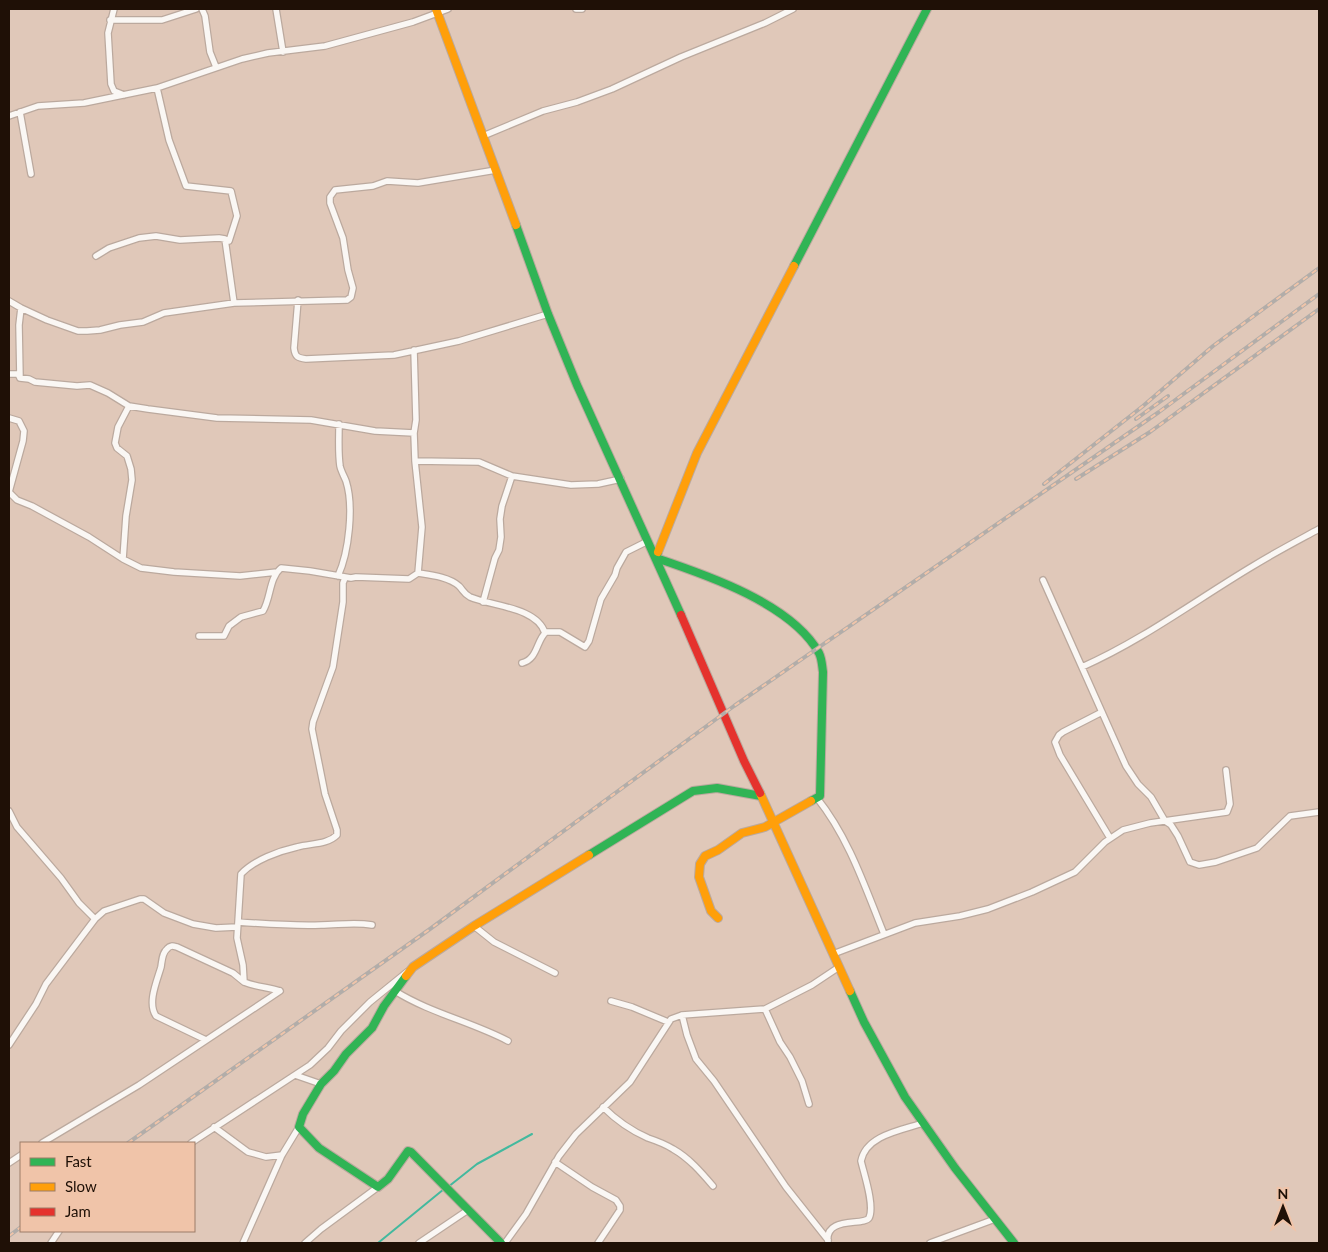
<svg xmlns="http://www.w3.org/2000/svg" width="1328" height="1252" font-family="Lato,sans-serif">
<style>
.lines{fill:none;stroke-linecap:round;stroke-linejoin:round}
.stream{stroke:#43b99e;stroke-width:2}
.street-casing{stroke:#bba99e;stroke-width:8}
.fast-casing{stroke:#bba99e;stroke-width:10}
.slow-casing{stroke:#bba99e;stroke-width:10}
.jam-casing{stroke:#bba99e;stroke-width:10}
.street{stroke:#faf7f4;stroke-width:5.5}
.fast{stroke:#30b455;stroke-width:8}
.slow{stroke:#ff9f0a;stroke-width:8}
.jam{stroke:#e5322d;stroke-width:8}
.rail-casing{stroke:#b2ada9;stroke-width:4}
.rail{stroke:#f0c4a9;stroke-width:2;stroke-dasharray:5.5;stroke-linecap:butt}
</style>
<rect width="100%" height="100%" fill="#e0c8b9"/>
<g class="lines">
<!-- stream -->
<path class="stream" d="M 448,1187 L 477,1164 L 532,1134
M 378,1243 L 444,1189"/>
<defs>
<path id="street" d="M 114,9 L 108,33 L 111,84 L 114,91 L 124,95
M 202,9 L 205,16 L 210,52 L 216,67
M 276,9 L 283,52
M 576,9 L 582,9
M 110,20 L 162,20 L 196,9
M 157,88 L 169,140 L 186,186 L 231,191 L 237,216 L 229,241
M 20,112 L 31,174
M 9,116 L 38,106 L 84,103 L 157,88 L 242,59 L 268,53 L 325,46 L 413,22 L 448,9
M 483,136 L 543,111 L 577,102 L 612,89 L 681,57 L 765,23 L 793,9
M 96,256 L 109,248 L 139,238 L 156,236 L 180,240 L 219,238 L 225,239 L 234,303
M 298,300 L 294,348 C 295,357 298,358 306,359 L 394,355 L 459,341 L 548,314
M 9,301 L 21,308 L 47,320 L 78,331 L 87,331 L 100,330 L 120,325 L 143,322 L 164,313 L 234,303 L 347,300 L 351,297 L 353,288 L 348,270 L 343,238 L 330,203 L 330,197 L 335,190 L 373,186 L 387,181 L 418,183 L 496,170
M 9,374 L 18,374 L 20,378 L 29,379 L 35,382 L 77,386 L 90,385 L 108,393 L 129,406 L 148,409 L 217,418 L 311,420 L 375,431 L 414,433
M 20,378 L 19,325 L 21,308
M 129,406 L 118,427 L 115,443 L 117,448 L 127,456 L 131,469 L 132,480 L 126,516 L 123,559 L 141,568 L 174,572 L 240,576 L 277,572
M 9,418 L 19,421 L 24,431 L 23,441 L 9,492 L 17,500 L 32,506 L 89,537 L 123,559
M 415,461 L 479,462 L 512,476 L 571,485 L 598,484 L 621,479
M 418,573 C 431,575 449,577 459,586 C 463,590 464,594 470,597 C 491,606 537,607 545,633
M 338,576 C 349,552 354,506 346,481 C 344,476 341,471 340,466 C 338,452 339,438 339,424
M 1043,580 L 1126,766 L 1138,784 L 1151,797 L 1165,821 L 1171,825 L 1178,836 L 1190,862 L 1199,865 L 1216,862 L 1257,848 L 1290,816 L 1319,812
M 483,602 L 495,558 L 499,550 L 501,537 L 500,519 L 502,506 L 512,476
M 199,636 L 224,636 L 229,626 L 241,617 L 263,611 C 271,598 269,578 281,568 L 310,571 L 351,578 L 356,577 L 409,579 L 418,573 L 422,527 L 415,461 L 414,433 L 416,420 L 414,350
M 522,663 C 538,659 536,641 546,632 L 560,632 L 585,647 L 589,641 L 601,599 L 615,575 L 617,568 L 626,552 L 648,541
M 1082,667 C 1143,640 1196,600 1253,566 C 1274,553 1297,541 1319,529
M 1102,712 L 1063,732 L 1059,735 L 1055,742 L 1060,755 L 1110,838
M 817,798 C 849,838 865,887 884,934
M 9,811 L 17,827 L 61,878 L 79,903 L 95,919
M 238,922 C 265,924 293,926 321,925 C 338,925 354,922 372,925
M 474,926 L 494,942 L 555,973
M 833,954 L 915,923 L 960,916 L 988,909 L 1032,892 L 1075,872 L 1105,842 L 1123,830 L 1150,823 L 1227,812 L 1230,804 L 1226,770
M 280,991 C 268,987 256,987 244,982 L 243,965 L 237,938 L 241,874 C 254,860 279,851 297,847 C 311,843 327,845 337,835 L 337,830 L 325,794 L 312,729 L 313,722 L 333,667 L 343,602 L 343,583 L 345,578
M 395,991 C 430,1013 472,1022 508,1041
M 611,1001 L 632,1007 L 668,1022
M 765,1009 L 780,1042 L 790,1057 L 802,1081 L 809,1104
M 682,1015 L 687,1035 L 696,1059 L 714,1081 L 786,1187 L 828,1240
M 206,1040 L 156,1016 C 147,1003 157,981 161,967 C 162,961 162,953 167,949 C 170,945 173,946 177,947 L 233,973 L 244,982
M 9,1045 L 36,1004 L 46,984 L 95,919 L 104,911 L 140,899 L 144,899 L 164,913 L 193,924 L 216,928 L 237,927
M 295,1075 L 321,1084
M 603,1107 C 615,1119 632,1131 648,1138 C 657,1141 665,1144 673,1149 C 689,1158 701,1172 713,1186
M 214,1127 L 248,1152 L 266,1157 L 282,1155
M 42,1143 L 139,1085 L 280,991
M 191,1143 L 310,1065 L 328,1048 L 341,1031 L 370,1002 L 407,972
M 555,1162 L 592,1187 L 616,1200 L 620,1206 L 620,1210 L 598,1243
M 9,1163 L 21,1155
M 828,1242 C 824,1216 864,1226 869,1218 C 875,1206 864,1174 861,1161 C 866,1135 902,1130 923,1123
M 51,1243 L 59,1231
M 243,1243 L 282,1155 L 299,1127
M 305,1243 L 321,1229 L 378,1187
M 419,1243 L 468,1210
M 505,1243 L 526,1214 L 559,1156 L 576,1134 L 630,1082 L 671,1019 L 682,1015 L 765,1009 L 812,985 L 839,967
M 930,1243 L 995,1219"/>
<path id="fast" d="M 516,225 L 548,314 L 577,385 L 681,615
M 794,266 L 927,9
M 658,552 L 656,558 C 707,575 792,604 819,653 C 822,659 822,666 823,672 L 820,796 L 811,801
M 589,855 L 693,791 L 717,788 L 761,796
M 406,976 L 384,1006 L 372,1028 L 346,1054 L 334,1071 L 321,1084 L 303,1114 L 299,1127 L 319,1148 L 378,1187 L 388,1179 L 408,1151 L 411,1152 L 501,1243
M 850,991 L 864,1022 L 905,1097 L 955,1168 L 1014,1243"/>
<path id="slow" d="M 436,9 L 516,225
M 658,552 L 697,453 L 794,266
M 760,793 L 850,991
M 718,918 L 711,911 L 699,877 L 700,864 L 705,856 L 718,850 L 742,833 L 765,827 L 811,801
M 406,976 L 413,967 L 474,926 L 589,855"/>
<path id="jam" d="M 681,615 L 744,761 L 760,793"/>
</defs>
<!-- street casing -->
<use href="#street" class="street-casing"/>
<!-- fast casing -->
<use href="#fast" class="fast-casing"/>
<!-- slow casing -->
<use href="#slow" class="slow-casing"/>
<!-- jam casing -->
<use href="#jam" class="jam-casing"/>
<!-- street -->
<use href="#street" class="street"/>
<!-- fast -->
<use href="#fast" class="fast"/>
<!-- slow -->
<use href="#slow" class="slow"/>
<!-- jam -->
<use href="#jam" class="jam"/>
<defs>
<path id="rail" d="M 1136,419 L 1168,396
M 1076,479 L 1150,432 L 1319,309
M 1044,484 L 1143,406 L 1213,346 L 1319,268
M 128,1143 L 430,929 L 734,706 L 1159,412 L 1319,294
M 9,1236 L 21,1227"/>
</defs>
<!-- rail casing -->
<use href="#rail" class="rail-casing"/>
<!-- rail -->
<use href="#rail" class="rail"/>
</g>
<!-- border -->
<rect width="1328" height="1252" fill="none" stroke="#1f1006" stroke-width="20"/>
<!-- legend -->
<rect x="20" y="1142" width="175" height="90" fill="#f0c4a9" stroke="#9c7c68"/>
<rect x="30" y="1158" width="25" height="8" fill="#30b455" stroke="#9c7c68"/>
<text x="65" y="1167" font-size="15" fill="#1f1006">Fast</text>
<rect x="30" y="1183" width="25" height="8" fill="#ff9f0a" stroke="#9c7c68"/>
<text x="65" y="1192" font-size="15" fill="#1f1006">Slow</text>
<rect x="30" y="1208" width="25" height="8" fill="#e5322d" stroke="#9c7c68"/>
<text x="65" y="1217" font-size="15" fill="#1f1006">Jam</text>
<!-- north arrow -->
<g transform="translate(1283 1207)" stroke="#f0c4a9" stroke-width="4" paint-order="stroke">
<path d="M0-4L9 19L0 12L-9 19Z" fill="#1f1006"/>
<text y="-8" font-size="14" font-weight="bold" text-anchor="middle" fill="#1f1006">N</text>
</g>
</svg>
